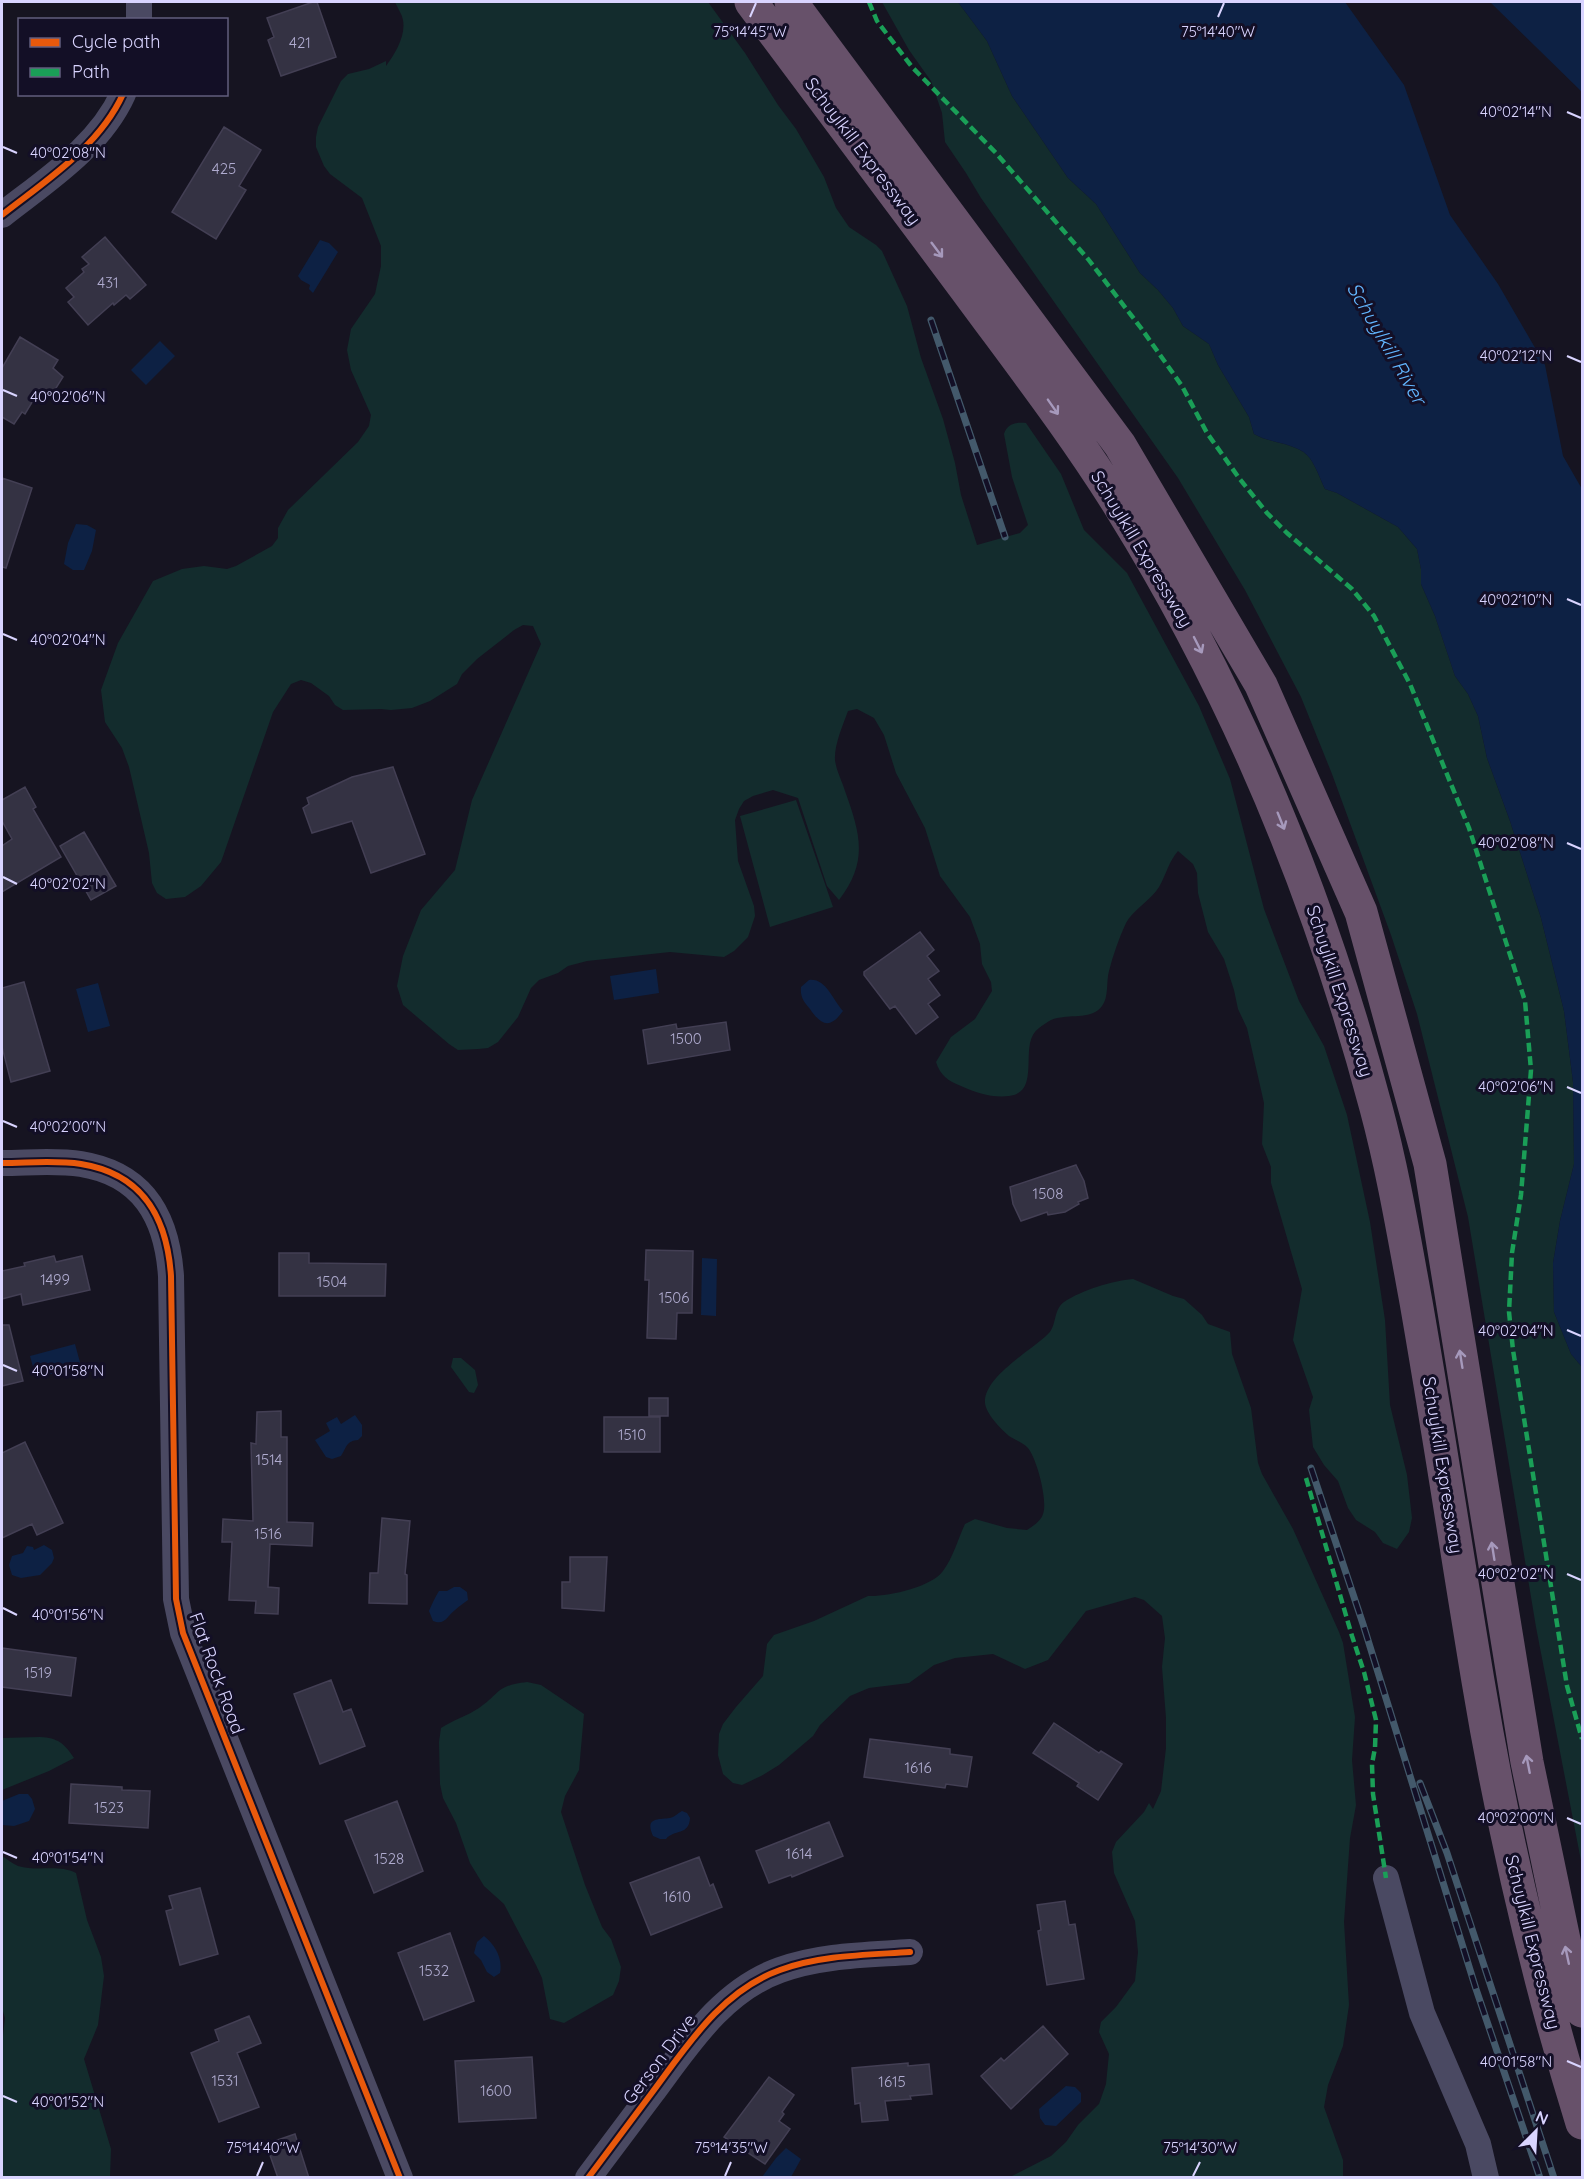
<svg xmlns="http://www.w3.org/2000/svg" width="1584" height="2179" font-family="Quicksand,sans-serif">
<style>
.green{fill:#132c2d}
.water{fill:#0d2144}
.building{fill:#343243;stroke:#433f54;stroke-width:1.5}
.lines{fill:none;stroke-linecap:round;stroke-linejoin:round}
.minor{stroke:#4a4962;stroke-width:26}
.highway{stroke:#67516a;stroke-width:33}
.rail-casing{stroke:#43596b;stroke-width:7}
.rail{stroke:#130f26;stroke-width:4.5;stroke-dasharray:14;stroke-linecap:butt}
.quiet{stroke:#1a9f57;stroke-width:4.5;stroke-dasharray:9 4.5;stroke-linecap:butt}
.cycleway-casing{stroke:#130f26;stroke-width:10}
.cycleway{stroke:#e8590c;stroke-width:6}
.oneway{stroke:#a699bc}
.ticks{fill:none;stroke:#d9d4ff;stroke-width:2}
.labels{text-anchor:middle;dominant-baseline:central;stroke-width:6;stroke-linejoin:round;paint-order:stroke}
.number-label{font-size:15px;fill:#b0acd0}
.street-label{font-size:18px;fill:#d9d4ff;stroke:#130f26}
.water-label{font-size:20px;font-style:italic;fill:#62b6ff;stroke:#130f26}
.ticks-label{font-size:15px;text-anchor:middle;fill:#d9d4ff;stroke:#130f26;stroke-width:6;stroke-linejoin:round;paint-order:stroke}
</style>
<rect width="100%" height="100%" fill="#161421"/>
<!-- green -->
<path class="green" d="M 395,2 L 708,2 L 745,53 L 778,105 L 796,129 L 824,177 L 836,208 L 849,227 L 876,245 L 882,251 L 907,306 L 921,358 L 943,419 L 955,463 L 961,495 L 977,545 L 1020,533 L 1028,525 L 1012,477 L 1004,434 C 1007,424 1015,422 1026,423 L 1061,474 L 1084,530 L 1127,573 L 1199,706 L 1230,779 L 1264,909 L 1299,1001 L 1324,1046 L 1347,1115 L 1370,1222 L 1385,1320 L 1390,1405 L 1407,1475 L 1412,1518 L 1409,1532 L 1397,1549 L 1383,1543 L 1375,1532 L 1356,1520 L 1348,1508 L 1338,1481 L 1324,1465 L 1313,1447 L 1309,1410 L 1313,1397 L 1293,1340 L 1302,1289 L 1271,1183 L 1271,1167 L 1262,1144 L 1264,1103 L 1247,1028 L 1238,1009 L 1234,990 L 1224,959 L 1208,932 L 1198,893 L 1197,873 L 1193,864 L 1178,851 C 1169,861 1166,875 1159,887 C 1152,899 1132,911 1126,923 C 1119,938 1113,955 1109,971 C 1106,981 1109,997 1102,1006 C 1091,1021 1067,1013 1051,1020 C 1047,1022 1043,1025 1039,1028 C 1017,1043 1043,1092 1009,1096 C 992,1098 977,1093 961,1086 C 948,1081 940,1075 936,1062 L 951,1037 L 975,1019 L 992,991 L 991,982 L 982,964 L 980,944 L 970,917 L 940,876 L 925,828 L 896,773 L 884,735 L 874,718 L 857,709 L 848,711 C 843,725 834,745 835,760 C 836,770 842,781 845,791 C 860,833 869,861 839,900 L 827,886 L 798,798 L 773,790 L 753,796 L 744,801 L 739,809 L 735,820 L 738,861 L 754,906 L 755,916 L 748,937 L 734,951 L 724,957 L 670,952 L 587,961 L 568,966 L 558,973 L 539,980 L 531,988 L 518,1017 L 498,1042 L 488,1048 L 478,1049 L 458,1050 L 449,1044 L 403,1005 L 397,986 L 403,956 L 421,910 L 455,870 L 472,800 L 541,644 L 533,626 L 523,625 L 514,630 L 477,659 L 462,674 L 457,684 L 430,701 L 412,708 L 391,710 L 381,709 L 343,710 L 335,705 L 329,696 L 311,683 L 301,680 L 291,684 L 273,712 L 221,862 L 201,886 L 185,897 L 166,899 L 157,893 L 152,883 L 149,853 L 129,767 L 122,748 L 105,722 L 101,690 L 118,643 L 153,581 L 182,569 L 204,566 L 227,569 L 236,566 L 272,546 L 278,538 L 278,528 L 288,510 L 358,442 L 369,426 L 371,415 L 351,370 L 347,350 L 351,329 L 375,294 L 381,266 L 381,246 L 362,198 L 330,174 L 324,166 L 316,147 L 316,137 L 318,127 L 341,81 L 348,74 L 369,69 L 386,61 L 386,66 C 395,54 406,36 403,20 C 402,14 397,7 395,2 Z
M 882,2 L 958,2 L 987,41 L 1012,96 L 1068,178 L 1096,204 L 1140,273 L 1158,290 L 1173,308 L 1183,326 L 1209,344 L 1218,365 L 1249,417 L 1254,434 C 1269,443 1295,443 1307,455 C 1314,461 1321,481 1325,489 L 1337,493 L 1398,527 L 1417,549 L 1421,569 L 1421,584 L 1435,616 L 1455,676 L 1468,694 L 1478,716 L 1487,758 L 1510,821 L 1541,918 L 1564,1011 L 1573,1082 L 1574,1164 L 1560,1221 L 1553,1263 L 1554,1312 L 1571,1354 L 1582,1367 L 1582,1866 L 1536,1627 L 1468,1217 L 1417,1014 L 1391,935 L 1332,774 L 1301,697 L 1245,590 L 1178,478 L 981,198 L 966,173 L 945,142 L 942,113 L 931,81 L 909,50 Z
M 796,800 L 833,907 L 770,927 L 740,816 Z
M 1133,1279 L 1173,1296 L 1184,1299 L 1202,1315 L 1208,1324 L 1230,1332 L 1232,1354 L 1251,1408 L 1258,1463 L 1262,1474 L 1293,1529 L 1339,1632 L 1343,1643 L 1355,1717 L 1352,1760 L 1356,1805 L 1350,1838 L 1344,1922 L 1349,2005 L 1343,2046 L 1328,2085 L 1324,2107 L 1343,2160 L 1343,2177 L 1010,2177 L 1051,2156 L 1066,2142 L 1078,2125 L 1099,2104 L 1106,2084 L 1109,2054 L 1099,2032 L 1101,2022 L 1116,2007 L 1135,1981 L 1138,1952 L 1135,1921 L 1114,1873 L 1112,1852 L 1116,1842 L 1144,1812 L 1149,1803 L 1153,1809 L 1161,1791 L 1166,1748 L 1166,1718 L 1162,1667 L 1165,1638 L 1162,1616 L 1144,1600 L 1135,1597 L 1086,1611 L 1048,1660 L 1025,1669 L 993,1654 L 955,1658 L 934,1665 L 909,1683 L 869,1688 L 850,1696 L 820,1725 L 813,1736 L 779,1765 L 761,1776 L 742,1785 L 733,1783 L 723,1774 L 718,1755 L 719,1734 L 723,1724 L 736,1707 L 763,1676 L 767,1644 L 774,1635 L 814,1621 L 868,1596 C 887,1597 932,1587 943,1571 C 953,1558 958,1539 965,1524 L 975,1519 L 1007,1528 L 1027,1530 C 1033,1526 1041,1521 1043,1514 C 1048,1501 1037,1459 1028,1448 C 1024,1443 1015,1440 1009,1436 C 1001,1429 986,1414 985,1403 C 983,1377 1032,1350 1048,1334 C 1057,1326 1053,1310 1064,1302 C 1082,1290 1112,1281 1133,1279 Z
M 453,1358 L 461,1358 L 475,1370 L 478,1385 L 474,1393 L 469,1392 L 451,1367 Z
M 527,1682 L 541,1685 L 584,1714 L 579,1770 L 565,1796 L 561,1812 L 585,1885 L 602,1927 L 611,1939 L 621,1967 L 619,1981 L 613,1995 L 564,2023 L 550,2019 L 542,1978 L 536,1965 L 504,1904 L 484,1886 L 470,1863 L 456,1823 L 443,1798 L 440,1784 L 439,1742 L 441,1728 C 453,1720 467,1716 479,1708 C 501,1693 495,1686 527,1682 Z
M 40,1737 C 58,1738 64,1743 74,1758 L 49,1771 L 2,1790 L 2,1738 Z
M 2,1856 C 7,1859 13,1864 18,1866 C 38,1872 58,1864 76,1873 L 87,1920 L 101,1957 L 104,1976 L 98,2025 L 84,2059 L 111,2149 L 110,2177 L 2,2177 L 2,2044 L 5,2018 L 2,2008 Z"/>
<!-- water -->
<path class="water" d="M 958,2 L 1345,2 L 1404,85 L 1450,215 L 1498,284 L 1545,365 L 1563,456 L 1582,489 L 1582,1367 L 1571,1354 L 1554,1312 L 1553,1263 L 1560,1221 L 1574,1164 L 1573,1082 L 1564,1011 L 1541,918 L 1510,821 L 1487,758 L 1478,716 L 1468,694 L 1455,676 L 1435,616 L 1421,584 L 1421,569 L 1417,549 L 1398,527 L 1337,493 L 1325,489 C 1320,479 1315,463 1307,455 C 1295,443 1269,443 1254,434 L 1249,417 L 1218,365 L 1209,344 L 1183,326 L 1173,308 L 1158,290 L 1140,273 L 1096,204 L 1068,178 L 1012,96 L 987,41 Z
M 1490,2 L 1582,2 L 1582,92 Z
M 320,240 L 329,243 L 338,252 L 313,293 L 309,289 L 310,285 L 301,280 L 298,276 Z
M 160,341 L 175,356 L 146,385 L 131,370 Z
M 76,524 L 87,525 L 96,530 L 92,551 L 84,570 L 73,570 L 64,564 L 68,543 Z
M 656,969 L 659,993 L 614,1000 L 610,976 Z
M 809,980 C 826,978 832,999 843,1011 C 831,1028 822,1027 810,1009 C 804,1002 800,997 801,987 Z
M 98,983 L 110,1026 L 88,1032 L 76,989 Z
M 702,1258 L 717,1259 L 716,1316 L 701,1315 Z
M 75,1344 L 81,1366 L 36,1378 L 30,1356 Z
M 355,1415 L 362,1425 L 362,1436 L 358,1440 C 346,1441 347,1447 341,1456 L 332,1459 L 326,1457 L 315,1440 L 330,1431 L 326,1423 L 337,1417 L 341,1424 Z
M 44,1545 L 52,1550 L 54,1558 L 52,1563 L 40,1575 L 21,1578 L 12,1575 L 9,1565 L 12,1556 L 23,1553 L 27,1546 L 33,1547 L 34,1550 Z
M 454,1587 L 460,1587 L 467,1592 L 468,1600 C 464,1603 459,1606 455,1610 C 447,1616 445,1626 433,1621 L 429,1611 C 432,1604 435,1597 439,1591 L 447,1591 Z
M 19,1794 L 28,1794 L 32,1799 L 35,1809 L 29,1821 L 14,1826 L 2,1825 L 2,1801 Z
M 682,1811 L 687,1813 L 690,1818 C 689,1836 674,1829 666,1839 L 660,1839 L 653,1836 C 643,1814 664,1821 673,1817 C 675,1816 680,1812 682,1811 Z
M 484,1936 C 495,1945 503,1958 500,1973 L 494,1977 L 487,1972 L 481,1960 L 474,1953 L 477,1942 Z
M 1066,2086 L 1075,2087 L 1081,2093 L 1081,2102 L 1056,2126 L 1045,2125 L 1040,2118 L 1039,2109 Z
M 786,2148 L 801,2159 L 791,2177 L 762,2177 L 776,2158 Z"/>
<!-- building -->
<path class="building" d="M 313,2 L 317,2 L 336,57 L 281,76 L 268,40 L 274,37 L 267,18 Z
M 224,127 L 261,150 L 239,186 L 246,190 L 216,239 L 172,212 Z
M 105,237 L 146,285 L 130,299 L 126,295 L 114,305 L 113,303 L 88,325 L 68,302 L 74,297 L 66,288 L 84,272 L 82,269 L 89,264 L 82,257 Z
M 20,337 L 58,360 L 53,368 L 63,377 L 51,396 L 40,389 L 25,414 L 22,412 L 14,424 L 2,417 L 2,368 Z
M 2,478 L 32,488 L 6,568 L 2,567 Z
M 393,767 L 425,854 L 371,873 L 352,821 L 312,833 L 303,808 L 309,804 L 307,798 L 352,777 Z
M 25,787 L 36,807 L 33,809 L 61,857 L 2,892 L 2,846 L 12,839 L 2,821 L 2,800 Z
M 84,832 L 116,886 L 91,900 L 60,846 Z
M 920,932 L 934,950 L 927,956 L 939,971 L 928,979 L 940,995 L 928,1004 L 938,1017 L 916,1034 L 895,1006 L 890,1009 L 864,975 L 864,972 Z
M 24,982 L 50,1071 L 11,1082 L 2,1047 L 2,988 Z
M 726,1022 L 730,1050 L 648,1064 L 643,1030 L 676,1024 L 677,1029 Z
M 1076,1165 L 1084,1181 L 1088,1198 L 1078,1202 L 1079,1204 L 1065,1212 L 1048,1215 L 1047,1212 L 1021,1221 L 1013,1204 L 1010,1187 Z
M 646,1250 L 693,1251 L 692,1313 L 677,1313 L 676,1339 L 647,1338 L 649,1280 L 645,1280 Z
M 279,1253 L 309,1253 L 309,1263 L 386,1264 L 385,1296 L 279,1296 Z
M 54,1256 L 56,1262 L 82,1256 L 90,1290 L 23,1305 L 21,1294 L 2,1299 L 2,1271 L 25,1266 L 24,1263 Z
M 2,1325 L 9,1325 L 23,1381 L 2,1386 Z
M 649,1398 L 668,1398 L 668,1416 L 649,1416 Z
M 281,1411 L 281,1437 L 287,1437 L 287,1522 L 313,1523 L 312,1546 L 270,1544 L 268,1587 L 279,1588 L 278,1614 L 255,1613 L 256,1601 L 229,1600 L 232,1542 L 222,1542 L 223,1519 L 253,1521 L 251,1443 L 256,1444 L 257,1412 Z
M 604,1417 L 660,1417 L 660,1452 L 604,1452 Z
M 25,1442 L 63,1523 L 37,1535 L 32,1524 L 2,1538 L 2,1453 Z
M 382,1518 L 410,1521 L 405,1574 L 407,1575 L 407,1604 L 369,1603 L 370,1573 L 378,1573 Z
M 570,1557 L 607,1557 L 604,1611 L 562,1608 L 562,1582 L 570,1582 Z
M 2,1648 L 76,1658 L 71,1696 L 2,1687 Z
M 331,1680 L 343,1712 L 351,1709 L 365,1746 L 320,1764 L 294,1694 Z
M 1054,1723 L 1099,1753 L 1101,1751 L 1122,1764 L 1098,1800 L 1077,1786 L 1079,1783 L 1033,1753 Z
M 870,1739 L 950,1749 L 950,1754 L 972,1757 L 967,1787 L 946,1784 L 945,1788 L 864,1777 Z
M 71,1784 L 122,1787 L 122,1790 L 150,1791 L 148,1828 L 69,1823 Z
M 397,1801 L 423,1871 L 374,1893 L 345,1821 Z
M 829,1822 L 843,1856 L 792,1877 L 791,1875 L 769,1883 L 756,1851 Z
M 699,1857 L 710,1886 L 713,1884 L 722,1907 L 651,1935 L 630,1883 Z
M 200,1888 L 218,1954 L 180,1965 L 166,1911 L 173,1909 L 169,1896 Z
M 1065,1901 L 1069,1925 L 1075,1924 L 1084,1979 L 1047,1985 L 1038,1931 L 1041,1930 L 1037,1905 Z
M 450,1933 L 474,2001 L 424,2020 L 398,1953 Z
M 249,2016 L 261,2043 L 237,2053 L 259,2107 L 219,2122 L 191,2053 L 219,2041 L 215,2030 Z
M 1043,2026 L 1068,2054 L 1011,2109 L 981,2076 L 1001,2058 L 1004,2061 Z
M 532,2057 L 536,2118 L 459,2122 L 455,2061 Z
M 908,2063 L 908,2066 L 929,2064 L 932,2094 L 910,2096 L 911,2099 L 885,2101 L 888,2120 L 862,2122 L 860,2103 L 855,2104 L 852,2068 Z
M 769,2077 L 794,2095 L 782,2112 L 784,2114 L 779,2121 L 790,2129 L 765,2164 L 724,2137 Z
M 295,2134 L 309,2178 L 278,2178 L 266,2144 Z"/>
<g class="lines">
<!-- minor -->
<path class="minor" d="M 139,2 L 139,20
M 2,215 C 45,181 99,147 123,94
M 2,1163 C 28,1163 55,1160 81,1164 C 143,1174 167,1217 171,1276 L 176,1599 L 183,1633 L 400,2178
M 1386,1878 L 1422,2013 L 1478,2144 L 1486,2178
M 588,2178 C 609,2150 630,2122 651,2094 C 687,2046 721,1991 780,1970 C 821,1955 867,1955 910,1952"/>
<!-- highway -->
<path class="highway" d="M 751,2 C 823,98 895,194 967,291 C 1020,363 1075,434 1122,510 C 1237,695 1320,897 1376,1108 C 1393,1171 1404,1237 1416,1302 C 1438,1428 1457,1555 1478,1681 C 1503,1831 1537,1978 1582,2123
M 791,2 L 1120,445 L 1261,685 L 1361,912 L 1430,1164 L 1527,1762 L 1572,1978 L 1582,2011"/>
<defs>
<path id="rail" d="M 931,320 L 1005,537
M 1311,1468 L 1363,1624 L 1476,1989 L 1540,2178
M 1420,1783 L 1447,1853 L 1554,2178"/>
</defs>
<!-- rail casing -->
<use href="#rail" class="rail-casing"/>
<!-- rail -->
<use href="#rail" class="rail"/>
<!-- quiet -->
<path class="quiet" d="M 869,2 L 877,21 L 912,67 L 996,153 L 1088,259 L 1141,328 L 1182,386 L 1207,433 L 1239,478 L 1267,513 L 1287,533 L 1352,589 L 1374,616 L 1410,684 L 1469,828 L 1525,1001 L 1531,1070 L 1521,1195 L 1512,1253 L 1509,1312 L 1513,1350 L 1567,1686 L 1582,1739
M 1306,1478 L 1352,1636 L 1364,1672 L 1376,1720 L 1375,1748 L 1372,1764 L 1373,1794 L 1386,1878"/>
<defs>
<path id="cycleway" d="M 2,215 C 45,181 99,147 123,94
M 2,1163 C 28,1163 55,1160 81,1164 C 143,1174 167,1217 171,1276 L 176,1599 L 183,1633 L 400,2178
M 588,2178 C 609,2150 630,2122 651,2094 C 687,2046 721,1991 780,1970 C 821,1955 867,1955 910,1952"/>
</defs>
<!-- cycleway casing -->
<use href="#cycleway" class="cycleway-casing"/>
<!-- cycleway -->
<use href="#cycleway" class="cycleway"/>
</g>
<!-- one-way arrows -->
<defs><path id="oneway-shaft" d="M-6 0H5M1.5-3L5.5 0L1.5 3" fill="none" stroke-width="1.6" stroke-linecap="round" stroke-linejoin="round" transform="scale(1.5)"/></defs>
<g class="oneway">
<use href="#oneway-shaft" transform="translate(937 250) rotate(53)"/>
<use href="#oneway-shaft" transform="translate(1053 407) rotate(55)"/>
<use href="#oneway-shaft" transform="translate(1198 645) rotate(63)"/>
<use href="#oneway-shaft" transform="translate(1281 821) rotate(68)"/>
<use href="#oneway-shaft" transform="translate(1461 1359) rotate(-99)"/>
<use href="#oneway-shaft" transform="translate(1493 1551) rotate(-99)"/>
<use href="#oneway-shaft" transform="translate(1528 1764) rotate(-101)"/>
<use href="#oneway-shaft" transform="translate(1567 1955) rotate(-102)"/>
</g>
<!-- ticks -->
<path class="ticks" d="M 750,17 L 756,3M 1218,17 L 1224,3M 1567,112 L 1581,118M 3,147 L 17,153M 1567,356 L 1581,362M 3,390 L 17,396M 1567,599 L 1581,605M 3,634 L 17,640M 1567,843 L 1581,849M 3,877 L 17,884M 1567,1087 L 1581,1093M 3,1121 L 17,1127M 1567,1330 L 1581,1336M 3,1365 L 17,1371M 1567,1574 L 1581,1580M 3,1608 L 17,1615M 1567,1818 L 1581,1824M 3,1852 L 17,1858M 1567,2061 L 1581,2067M 3,2096 L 17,2102M 257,2176 L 263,2162M 725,2176 L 731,2162M 1193,2176 L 1200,2162"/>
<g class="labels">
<!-- number labels -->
<g class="number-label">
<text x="300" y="42">421</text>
<text x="224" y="168">425</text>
<text x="108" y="282">431</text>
<text x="686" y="1038">1500</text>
<text x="1048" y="1193">1508</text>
<text x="55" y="1279">1499</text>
<text x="332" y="1281">1504</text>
<text x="674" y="1297">1506</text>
<text x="632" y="1434">1510</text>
<text x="269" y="1459">1514</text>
<text x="268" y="1533">1516</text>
<text x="38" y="1672">1519</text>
<text x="918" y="1767">1616</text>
<text x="109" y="1807">1523</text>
<text x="799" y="1853">1614</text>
<text x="389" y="1858">1528</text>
<text x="677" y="1896">1610</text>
<text x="434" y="1970">1532</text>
<text x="225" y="2080">1531</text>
<text x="892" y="2081">1615</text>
<text x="496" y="2090">1600</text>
</g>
<!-- street labels -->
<g class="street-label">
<text transform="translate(863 151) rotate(53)">Schuylkill Expressway</text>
<text transform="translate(1142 549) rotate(59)">Schuylkill Expressway</text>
<text transform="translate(1340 991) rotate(72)">Schuylkill Expressway</text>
<text transform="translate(1443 1465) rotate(81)">Schuylkill Expressway</text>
<text transform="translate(217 1673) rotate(70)">Flat Rock Road</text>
<text transform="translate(1533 1942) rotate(76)">Schuylkill Expressway</text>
<text transform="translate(659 2059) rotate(-53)">Gerson Drive</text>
</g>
<!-- water labels -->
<g class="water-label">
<text transform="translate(1387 343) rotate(60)">Schuylkill River</text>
</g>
</g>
<g class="ticks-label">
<text x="1218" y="37">75°14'40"W</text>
<text x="750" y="37">75°14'45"W</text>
<text x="1516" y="117">40°02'14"N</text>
<text x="68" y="158">40°02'08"N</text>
<text x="1516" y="361">40°02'12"N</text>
<text x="68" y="402">40°02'06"N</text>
<text x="1516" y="605">40°02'10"N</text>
<text x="68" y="645">40°02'04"N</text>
<text x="1516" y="848">40°02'08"N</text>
<text x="68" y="889">40°02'02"N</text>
<text x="1516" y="1092">40°02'06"N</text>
<text x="68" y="1132">40°02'00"N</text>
<text x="1516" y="1336">40°02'04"N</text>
<text x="68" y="1376">40°01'58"N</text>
<text x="1516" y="1579">40°02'02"N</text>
<text x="68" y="1620">40°01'56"N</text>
<text x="1516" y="1823">40°02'00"N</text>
<text x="68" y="1863">40°01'54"N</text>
<text x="1516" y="2067">40°01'58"N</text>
<text x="68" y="2107">40°01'52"N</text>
<text x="263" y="2153">75°14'40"W</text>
<text x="731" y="2153">75°14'35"W</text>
<text x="1200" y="2153">75°14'30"W</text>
</g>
<!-- border -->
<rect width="1584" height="2179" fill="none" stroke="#d9d4ff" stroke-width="6"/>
<!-- legend -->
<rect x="18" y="18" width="210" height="78" fill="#130f26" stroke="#625e7d" stroke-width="1.5"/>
<rect x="30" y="38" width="30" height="9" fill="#e8590c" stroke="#625e7d" stroke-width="1.5"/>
<text x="72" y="48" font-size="18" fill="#d9d4ff">Cycle path</text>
<rect x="30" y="68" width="30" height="9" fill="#1a9f57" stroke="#625e7d" stroke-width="1.5"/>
<text x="72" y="78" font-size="18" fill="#d9d4ff">Path</text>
<!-- north arrow -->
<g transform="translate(1536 2131) rotate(24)" stroke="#130f26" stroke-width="4.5" paint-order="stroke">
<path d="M0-4.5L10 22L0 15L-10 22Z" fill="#d9d4ff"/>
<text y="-9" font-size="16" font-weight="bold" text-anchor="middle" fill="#d9d4ff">N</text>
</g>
</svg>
